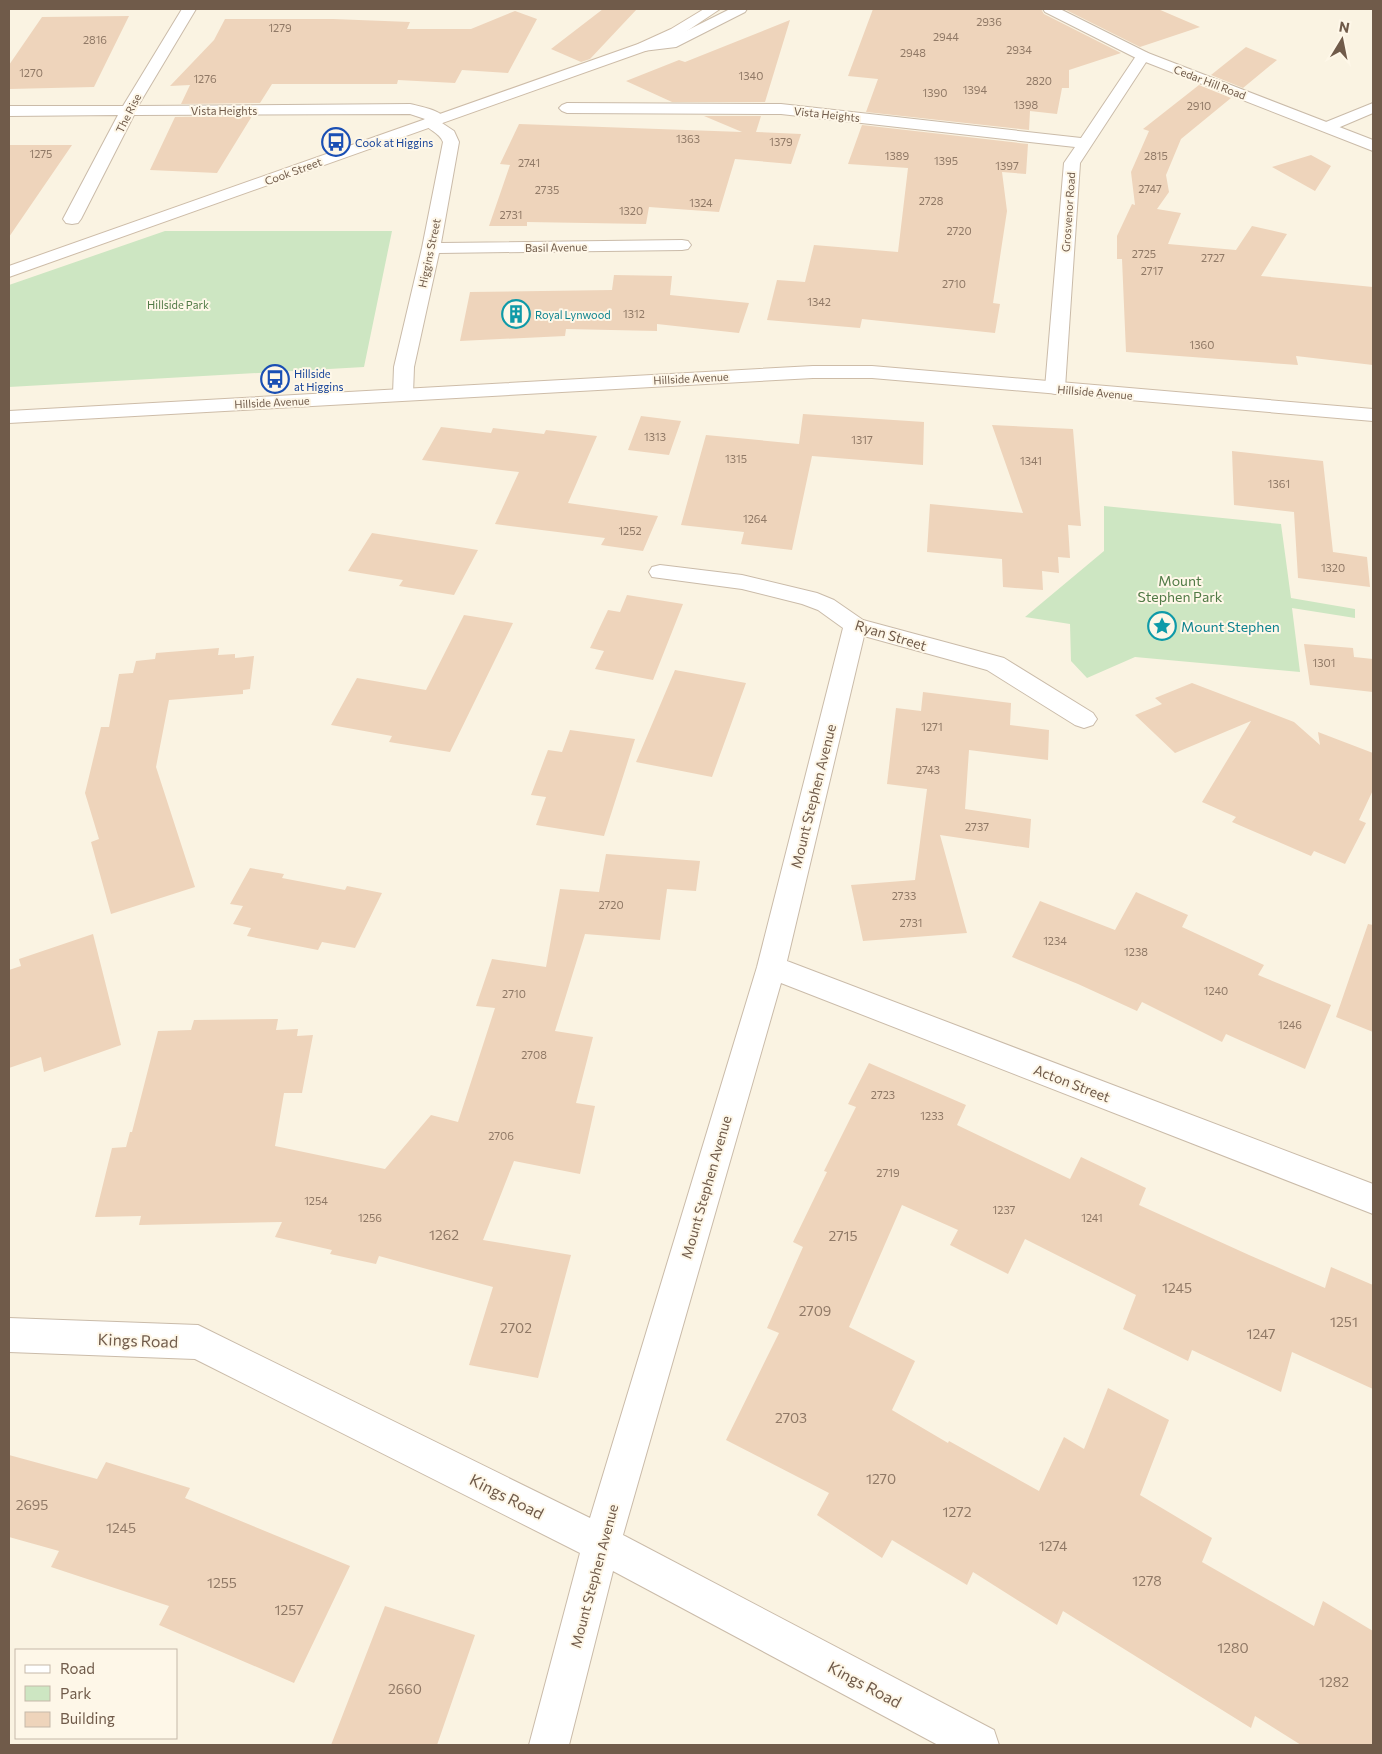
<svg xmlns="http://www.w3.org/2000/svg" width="1382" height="1754" font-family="Commissioner,sans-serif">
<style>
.green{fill:#cde6c2}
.building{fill:#eed4bb}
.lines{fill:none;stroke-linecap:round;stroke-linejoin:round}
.minor-casing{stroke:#cabba9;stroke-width:2}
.tertiary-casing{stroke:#cabba9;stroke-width:2}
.secondary-casing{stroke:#cdbca8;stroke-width:2}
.minor{fill:#fff;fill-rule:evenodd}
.tertiary{fill:#fff;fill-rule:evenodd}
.secondary{fill:#fff;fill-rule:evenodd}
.labels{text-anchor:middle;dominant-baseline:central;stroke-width:4;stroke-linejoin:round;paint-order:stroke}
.number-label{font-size:11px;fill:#907966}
.far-street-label{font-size:11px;fill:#705b4a;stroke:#fef7e8}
.far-transit-label{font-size:11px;fill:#164399;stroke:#fef7e8;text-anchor:start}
.far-park-label{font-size:11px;fill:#517a46;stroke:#fef7e8}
.far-culture-label{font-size:11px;fill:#0d838f;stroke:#fef7e8;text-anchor:start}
.park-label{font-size:14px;fill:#517a46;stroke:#fef7e8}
.culture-label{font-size:14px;fill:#0d838f;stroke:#fef7e8;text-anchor:start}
.street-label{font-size:14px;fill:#705b4a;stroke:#fef7e8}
.near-number-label{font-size:14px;fill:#907966}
.near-street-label{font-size:16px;fill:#705b4a;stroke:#fef7e8}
</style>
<rect width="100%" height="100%" fill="#faf3e2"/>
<!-- green -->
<path class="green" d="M 165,231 L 392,231 L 364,367 L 9,387 L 9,285 Z
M 1104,506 L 1281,524 L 1291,598 L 1355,609 L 1355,618 L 1292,608 L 1300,672 L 1135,657 L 1087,678 L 1071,661 L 1070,624 L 1025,617 L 1104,551 Z"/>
<!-- building -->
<path class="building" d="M 603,9 L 637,9 L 590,59 L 581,62 L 551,49 Z
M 873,9 L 1041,9 L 1044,14 L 1121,53 L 1069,70 L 1069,88 L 1062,88 L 1057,114 L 1030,111 L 1029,130 L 866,112 L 878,79 L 848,76 Z
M 1064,9 L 1158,9 L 1200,27 L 1140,47 Z
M 515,11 L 537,19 L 508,73 L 462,70 L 455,83 L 398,80 L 397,84 L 272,84 L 260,103 L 181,104 L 190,85 L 170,86 L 214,40 L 225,19 L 333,19 L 410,22 L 407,29 L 471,29 Z
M 129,16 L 94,87 L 9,89 L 9,65 L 42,17 Z
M 790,20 L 765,102 L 672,102 L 626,81 L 679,60 L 685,62 Z
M 1246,47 L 1277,60 L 1243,88 L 1211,75 Z
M 1199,85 L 1231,98 L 1181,139 L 1166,175 L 1169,192 L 1157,209 L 1181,213 L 1168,244 L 1236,250 L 1252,226 L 1287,234 L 1261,276 L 1373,287 L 1373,365 L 1296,356 L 1298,365 L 1126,352 L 1122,259 L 1117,259 L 1117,236 L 1132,204 L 1135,205 L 1131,172 L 1149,131 L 1143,129 Z
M 252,116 L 217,173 L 150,170 L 175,117 Z
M 704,116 L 761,116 L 756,132 L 801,134 L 791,164 L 735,159 L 719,212 L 649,207 L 646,224 L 527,222 L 527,226 L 489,226 L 510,165 L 500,164 L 519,124 L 742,132 Z
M 862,125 L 1028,144 L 1026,174 L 1002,172 L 1007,211 L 993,303 L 1000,304 L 995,333 L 862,319 L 860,328 L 767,320 L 777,280 L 805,282 L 814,245 L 898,252 L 908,168 L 848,164 Z
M 9,145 L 72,145 L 9,237 Z
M 1311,155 L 1331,166 L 1315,191 L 1272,167 Z
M 614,275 L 672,276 L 670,295 L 749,303 L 739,333 L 657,324 L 657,331 L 566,329 L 565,336 L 460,341 L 470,292 L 612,290 Z
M 803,414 L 924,422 L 923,465 L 812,456 L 792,550 L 741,544 L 744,532 L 681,525 L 706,435 L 799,444 Z
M 641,416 L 681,421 L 669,455 L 628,450 Z
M 992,425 L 1073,429 L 1081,526 L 1068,525 L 1070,558 L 1058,557 L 1059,573 L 1042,571 L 1043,590 L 1003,587 L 1002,559 L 927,552 L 930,504 L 1023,513 Z
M 441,427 L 491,433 L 493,428 L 544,434 L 546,430 L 597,436 L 568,503 L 658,516 L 643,551 L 601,545 L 605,538 L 495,524 L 519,472 L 422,460 Z
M 1232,451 L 1323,461 L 1333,552 L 1367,557 L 1370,587 L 1298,578 L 1294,512 L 1234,505 Z
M 372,533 L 478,550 L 454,595 L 399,586 L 403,580 L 348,571 Z
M 627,595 L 683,604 L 653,680 L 595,669 L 604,651 L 590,648 L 608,610 L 620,612 Z
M 464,615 L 513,623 L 450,752 L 389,742 L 392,736 L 331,725 L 357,678 L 426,690 Z
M 1304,644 L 1353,648 L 1354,657 L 1373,659 L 1373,692 L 1310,685 Z
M 219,648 L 218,655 L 235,654 L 235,658 L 254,656 L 250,689 L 243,690 L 243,694 L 169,700 L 156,767 L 195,887 L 111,914 L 91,842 L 99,839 L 85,793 L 101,727 L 109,727 L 119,674 L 133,673 L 136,661 L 155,659 L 156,653 Z
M 675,670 L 746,683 L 712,777 L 636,762 Z
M 1192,683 L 1294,722 L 1320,745 L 1318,732 L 1373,753 L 1373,790 L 1359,820 L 1366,823 L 1345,864 L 1314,851 L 1311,856 L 1232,822 L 1236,817 L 1202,802 L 1251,721 L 1175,753 L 1135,715 L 1162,704 L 1155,698 Z
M 923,692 L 1011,703 L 1010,725 L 1049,730 L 1048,760 L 969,750 L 965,809 L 1031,819 L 1029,848 L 940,835 L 967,933 L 863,941 L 851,885 L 915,880 L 927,789 L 887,784 L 896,708 L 921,711 Z
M 570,730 L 635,739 L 604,836 L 536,825 L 546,797 L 531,795 L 548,750 L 562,752 Z
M 606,854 L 700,861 L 696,891 L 667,889 L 660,940 L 585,934 L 555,1031 L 593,1037 L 576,1103 L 595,1106 L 580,1174 L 514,1161 L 483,1240 L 571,1255 L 538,1378 L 469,1365 L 493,1287 L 379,1256 L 376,1264 L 330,1254 L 332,1250 L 275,1237 L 282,1222 L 139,1225 L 141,1216 L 95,1217 L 112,1148 L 126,1147 L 130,1132 L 132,1132 L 158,1031 L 191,1030 L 194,1020 L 278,1019 L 276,1030 L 298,1029 L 297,1036 L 313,1035 L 302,1093 L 284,1093 L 275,1146 L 385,1169 L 431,1115 L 458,1122 L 495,1008 L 476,1006 L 492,959 L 546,967 L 560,889 L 599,892 Z
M 250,868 L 284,874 L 282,878 L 345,890 L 347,886 L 382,893 L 355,948 L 322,942 L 318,950 L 247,936 L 251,928 L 233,924 L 243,906 L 230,904 Z
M 1136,892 L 1188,915 L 1182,927 L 1264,965 L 1258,975 L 1331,1005 L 1305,1069 L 1226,1034 L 1222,1042 L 1142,1002 L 1137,1011 L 1078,984 L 1012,957 L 1040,901 L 1115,930 Z
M 1368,924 L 1373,925 L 1373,1032 L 1336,1017 Z
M 93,934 L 121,1045 L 44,1072 L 41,1057 L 9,1068 L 9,970 L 21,966 L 19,959 Z
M 869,1063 L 966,1105 L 957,1125 L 1070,1179 L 1081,1157 L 1146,1188 L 1139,1205 L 1249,1255 L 1325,1288 L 1331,1267 L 1373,1285 L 1373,1389 L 1292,1352 L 1281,1392 L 1192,1350 L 1188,1361 L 1123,1329 L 1136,1295 L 1025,1239 L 1008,1274 L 950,1245 L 958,1230 L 902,1205 L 849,1327 L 915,1361 L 892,1410 L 948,1443 L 949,1441 L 1039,1491 L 1064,1437 L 1084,1449 L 1108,1388 L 1169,1420 L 1140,1495 L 1212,1538 L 1202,1562 L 1314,1626 L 1323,1601 L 1373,1631 L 1373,1745 L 1301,1745 L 1255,1716 L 1251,1728 L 1063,1611 L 1057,1625 L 973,1572 L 967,1585 L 892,1540 L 882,1558 L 817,1515 L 829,1493 L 726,1440 L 779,1333 L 767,1328 L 803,1247 L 793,1242 L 827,1172 L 824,1171 L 856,1107 L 848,1104 Z
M 9,1455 L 97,1479 L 106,1462 L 190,1488 L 185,1498 L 350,1566 L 294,1683 L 159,1625 L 169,1606 L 51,1567 L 59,1551 L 9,1537 Z
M 385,1606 L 475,1635 L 437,1745 L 331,1745 Z"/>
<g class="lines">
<defs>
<path id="minor" d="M 182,9 L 196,9 L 138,106 L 410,104 C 422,107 438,109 446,119 L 442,123 L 454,131 L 459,142 L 441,243 L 682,240 L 688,241 L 691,245 L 688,249 L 682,250 L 439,253 L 414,367 L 413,394 L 410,398 L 403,400 L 396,398 L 393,394 L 394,367 L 422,248 L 443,142 C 439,132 428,130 422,122 L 425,119 L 410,114 L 134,115 L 81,219 L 78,223 L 72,224 L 66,223 L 63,219 L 118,115 L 9,116 L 9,106 L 123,106 Z
M 1143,52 L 1148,53 L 1150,56 L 1080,163 L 1065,388 L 1062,392 L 1055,394 L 1048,392 L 1045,388 L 1064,163 L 1075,147 L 781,114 L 567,113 L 562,111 L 559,108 L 562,105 L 567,103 L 781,104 L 1081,138 L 1138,53 Z
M 1373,103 L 1373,113 L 1333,130 L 1321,130 L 1319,127 L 1321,124 Z
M 660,565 L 742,575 L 817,593 L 834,600 L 863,620 L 1004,658 L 1093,713 L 1097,719 L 1093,725 L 1084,728 L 1075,725 L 987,670 L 864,636 L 787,961 L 1373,1184 L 1373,1214 L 781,983 L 623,1535 L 994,1730 L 999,1745 L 938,1745 L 613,1571 L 569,1745 L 529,1745 L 580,1553 L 195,1359 L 9,1352 L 9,1318 L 198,1325 L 590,1518 L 757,967 L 843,628 L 818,610 L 802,604 L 742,589 L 652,577 L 649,572 L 652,567 Z"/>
<path id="tertiary" d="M 730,9 L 747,9 L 745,12 L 676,47 L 643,51 L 638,50 L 636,47 L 638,44 L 668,40 Z
M 1043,9 L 1060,9 L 1148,53 L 1373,140 L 1373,151 L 1138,59 L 1045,12 Z"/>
<path id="secondary" d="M 704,9 L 720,9 L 681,35 L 648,50 L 9,277 L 9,266 L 638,44 L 671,29 Z
M 813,366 L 872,366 L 1373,409 L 1373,421 L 872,378 L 813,378 L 9,423 L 9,411 Z"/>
</defs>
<!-- minor casing -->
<use href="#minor" class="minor-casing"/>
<!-- tertiary casing -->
<use href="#tertiary" class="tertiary-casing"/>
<!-- secondary casing -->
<use href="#secondary" class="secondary-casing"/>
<!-- minor -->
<use href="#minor" class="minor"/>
<!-- tertiary -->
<use href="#tertiary" class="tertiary"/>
<!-- secondary -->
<use href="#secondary" class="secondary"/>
</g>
<!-- icons -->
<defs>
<symbol id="bus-ring" viewBox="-11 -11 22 22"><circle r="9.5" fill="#fef7e8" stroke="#1a4fb4" stroke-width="1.5"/><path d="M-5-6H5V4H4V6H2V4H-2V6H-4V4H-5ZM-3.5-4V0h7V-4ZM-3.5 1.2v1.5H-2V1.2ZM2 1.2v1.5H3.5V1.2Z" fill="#1a4fb4"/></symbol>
<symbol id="building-ring" viewBox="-11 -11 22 22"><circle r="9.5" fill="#fef7e8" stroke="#0f9aa8" stroke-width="1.5"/><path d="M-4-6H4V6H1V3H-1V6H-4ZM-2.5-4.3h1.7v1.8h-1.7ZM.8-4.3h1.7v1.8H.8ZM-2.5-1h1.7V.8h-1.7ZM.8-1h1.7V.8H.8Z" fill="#0f9aa8"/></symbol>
<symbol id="sight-ring" viewBox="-11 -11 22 22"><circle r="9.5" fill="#fef7e8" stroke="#0f9aa8" stroke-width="1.5"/><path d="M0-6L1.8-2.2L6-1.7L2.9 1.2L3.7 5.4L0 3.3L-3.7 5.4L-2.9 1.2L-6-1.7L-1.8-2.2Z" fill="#0f9aa8"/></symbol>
</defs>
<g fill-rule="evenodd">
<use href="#bus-ring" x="320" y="126" width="32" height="32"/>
<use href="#building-ring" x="500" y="298" width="32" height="32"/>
<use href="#bus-ring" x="259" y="363" width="32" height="32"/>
<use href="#sight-ring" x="1146" y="610" width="32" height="32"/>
</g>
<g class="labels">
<!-- number labels -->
<g class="number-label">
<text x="989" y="21">2936</text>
<text x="280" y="27">1279</text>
<text x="946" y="36">2944</text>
<text x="95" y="39">2816</text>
<text x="1019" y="49">2934</text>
<text x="913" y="52">2948</text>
<text x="31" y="72">1270</text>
<text x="751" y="75">1340</text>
<text x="205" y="78">1276</text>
<text x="1039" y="80">2820</text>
<text x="975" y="89">1394</text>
<text x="935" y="92">1390</text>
<text x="1026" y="104">1398</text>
<text x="1199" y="105">2910</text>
<text x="688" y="138">1363</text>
<text x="781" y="141">1379</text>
<text x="41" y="153">1275</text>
<text x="897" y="155">1389</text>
<text x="1156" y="155">2815</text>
<text x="946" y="160">1395</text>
<text x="529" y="162">2741</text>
<text x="1007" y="165">1397</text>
<text x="1150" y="188">2747</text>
<text x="547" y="189">2735</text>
<text x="931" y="200">2728</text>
<text x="701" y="202">1324</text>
<text x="631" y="210">1320</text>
<text x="511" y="214">2731</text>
<text x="959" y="230">2720</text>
<text x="1144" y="253">2725</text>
<text x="1213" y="257">2727</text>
<text x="1152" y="270">2717</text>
<text x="954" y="283">2710</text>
<text x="819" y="301">1342</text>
<text x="634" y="313">1312</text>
<text x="1202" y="344">1360</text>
<text x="655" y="436">1313</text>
<text x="862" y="439">1317</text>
<text x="736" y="458">1315</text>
<text x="1031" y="460">1341</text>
<text x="1279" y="483">1361</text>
<text x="755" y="518">1264</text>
<text x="630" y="530">1252</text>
<text x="1333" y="567">1320</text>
<text x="1324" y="662">1301</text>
<text x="932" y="726">1271</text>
<text x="928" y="769">2743</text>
<text x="977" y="826">2737</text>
<text x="904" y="895">2733</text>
<text x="611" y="904">2720</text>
<text x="911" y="922">2731</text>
<text x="1055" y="940">1234</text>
<text x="1136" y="951">1238</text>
<text x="1216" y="990">1240</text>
<text x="514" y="993">2710</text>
<text x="1290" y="1024">1246</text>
<text x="534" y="1054">2708</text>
<text x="883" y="1094">2723</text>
<text x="932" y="1115">1233</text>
<text x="501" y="1135">2706</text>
<text x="888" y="1172">2719</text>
<text x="316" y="1200">1254</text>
<text x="1004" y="1209">1237</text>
<text x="370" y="1217">1256</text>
<text x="1092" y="1217">1241</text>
</g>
<!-- far-street labels -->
<g class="far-street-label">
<text transform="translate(1210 82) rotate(21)">Cedar Hill Road</text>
<text x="224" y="110">Vista Heights</text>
<text transform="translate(128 113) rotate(-63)">The Rise</text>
<text transform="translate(827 114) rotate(6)">Vista Heights</text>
<text transform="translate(293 171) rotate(-20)">Cook Street</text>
<text transform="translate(1068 212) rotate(-86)">Grosvenor Road</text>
<text transform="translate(556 247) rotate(-1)">Basil Avenue</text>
<text transform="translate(429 253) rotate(-78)">Higgins Street</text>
<text transform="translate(691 378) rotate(-3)">Hillside Avenue</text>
<text transform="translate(1095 392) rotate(5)">Hillside Avenue</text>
<text transform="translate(272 402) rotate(-3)">Hillside Avenue</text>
</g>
<!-- far-transit labels -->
<g class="far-transit-label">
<text x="355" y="142">Cook at Higgins</text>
<text x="294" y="373">Hillside<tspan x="294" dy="13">at Higgins</tspan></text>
</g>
<!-- far-park labels -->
<g class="far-park-label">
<text x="178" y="304">Hillside Park</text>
</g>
<!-- far-culture labels -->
<g class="far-culture-label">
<text x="535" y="314">Royal Lynwood</text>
</g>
<!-- park labels -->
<g class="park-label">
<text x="1180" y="580">Mount<tspan x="1180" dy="16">Stephen Park</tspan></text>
</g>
<!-- culture labels -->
<g class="culture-label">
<text x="1181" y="626">Mount Stephen</text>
</g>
<!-- street labels -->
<g class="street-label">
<text transform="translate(891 635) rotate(17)">Ryan Street</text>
<text transform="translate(813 796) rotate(-76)">Mount Stephen Avenue</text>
<text transform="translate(1072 1083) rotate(21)">Acton Street</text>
<text transform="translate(706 1187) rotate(-74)">Mount Stephen Avenue</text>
<text transform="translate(594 1576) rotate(-75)">Mount Stephen Avenue</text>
</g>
<!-- near-number labels -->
<g class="near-number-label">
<text x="444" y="1234">1262</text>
<text x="843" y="1235">2715</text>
<text x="1177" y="1287">1245</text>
<text x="815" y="1310">2709</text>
<text x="1344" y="1321">1251</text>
<text x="516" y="1327">2702</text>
<text x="1261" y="1333">1247</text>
<text x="791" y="1417">2703</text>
<text x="881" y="1478">1270</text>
<text x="32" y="1504">2695</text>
<text x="957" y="1511">1272</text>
<text x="121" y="1527">1245</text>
<text x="1053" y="1545">1274</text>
<text x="1147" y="1580">1278</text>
<text x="222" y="1582">1255</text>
<text x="289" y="1609">1257</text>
<text x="1233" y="1647">1280</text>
<text x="1334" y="1681">1282</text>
<text x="405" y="1688">2660</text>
</g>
<!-- near-street labels -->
<g class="near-street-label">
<text transform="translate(138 1340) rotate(2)">Kings Road</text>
<text transform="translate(507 1496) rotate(27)">Kings Road</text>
<text transform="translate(865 1684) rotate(28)">Kings Road</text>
</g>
</g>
<!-- border -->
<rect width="1382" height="1754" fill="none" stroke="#705b4a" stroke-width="20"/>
<!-- legend -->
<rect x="15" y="1649" width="162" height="90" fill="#fef7e8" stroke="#c5b9a9"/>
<rect x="25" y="1665" width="25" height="8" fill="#ffffff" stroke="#c5b9a9"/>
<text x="60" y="1674" font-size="15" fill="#705b4a">Road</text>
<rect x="25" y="1686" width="25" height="15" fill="#cde6c2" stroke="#c5b9a9"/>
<text x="60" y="1699" font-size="15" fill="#705b4a">Park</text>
<rect x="25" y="1712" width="25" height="15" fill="#eed4bb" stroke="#c5b9a9"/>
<text x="60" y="1724" font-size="15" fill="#705b4a">Building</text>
<!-- north arrow -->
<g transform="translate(1342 40) rotate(10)" stroke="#fef7e8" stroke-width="4" paint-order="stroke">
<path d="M0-4L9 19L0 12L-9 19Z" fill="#705b4a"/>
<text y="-8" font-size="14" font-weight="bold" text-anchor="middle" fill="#705b4a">N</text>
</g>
</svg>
